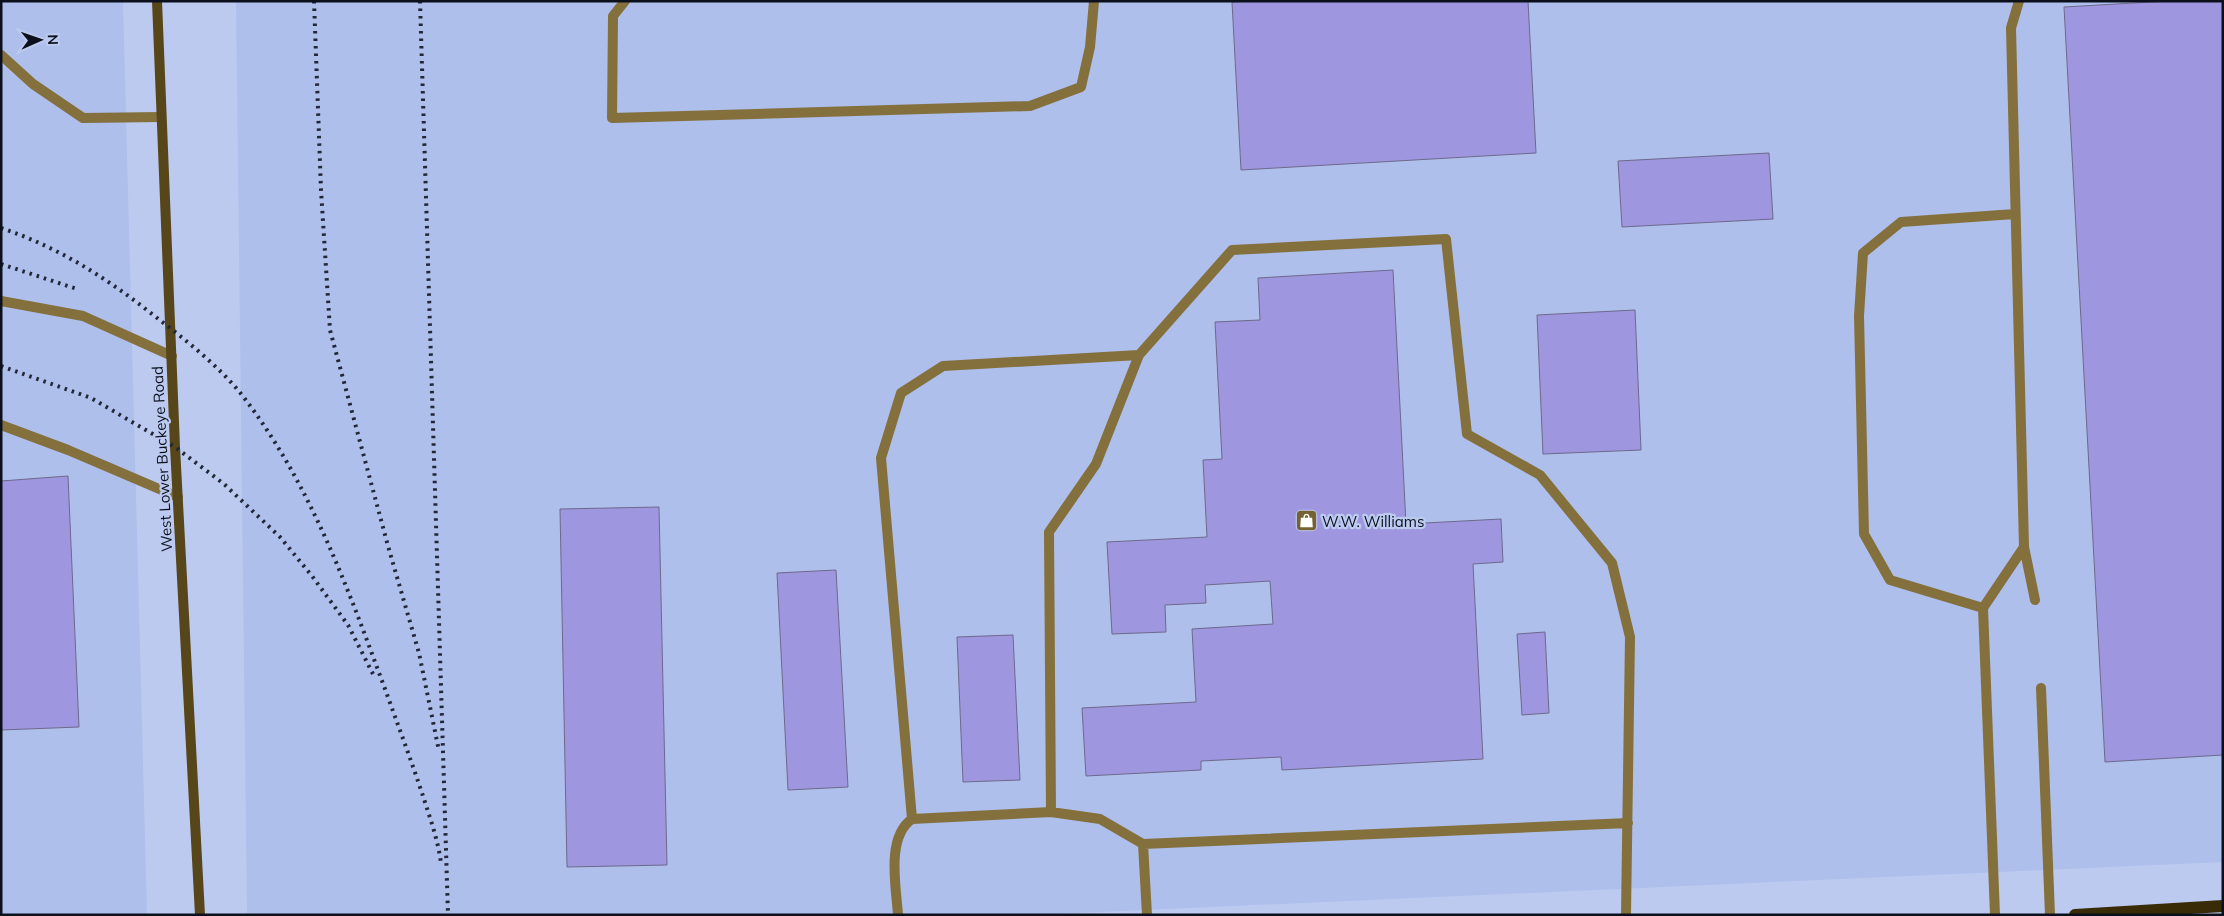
<svg xmlns="http://www.w3.org/2000/svg" width="2224" height="916" font-family="Mulish,sans-serif">
<style>
.built{fill:#afbfeb}
.building{fill:#9e96de;stroke:#6d698c}
.lines{fill:none;stroke-linecap:round;stroke-linejoin:round}
.lane{stroke:#84703d;stroke-width:10}
.secondary{stroke:#574619;stroke-width:10}
.primary{stroke:#382b05;stroke-width:12}
.rail{stroke:#212736;stroke-width:4;stroke-dasharray:2.5 5;stroke-linecap:butt}
.labels{text-anchor:middle;dominant-baseline:central;stroke-width:4.5;stroke-linejoin:round;paint-order:stroke}
.street-label{font-size:15px;fill:#0b101c;stroke:#bccaf0}
.poi-label{font-size:15px;fill:#0b101c;stroke:#bccaf0;text-anchor:start}
</style>
<rect width="100%" height="100%" fill="#bccaf0"/>
<!-- built -->
<path class="built" d="M 1,1 L 123,1 L 147,915 L 1,915 Z
M 236,1 L 2223,1 L 2223,862 L 1033,915 L 247,915 Z"/>
<!-- building -->
<path class="building" d="M 1251,1 L 1528,1 L 1536,153 L 1241,170 L 1232,2 Z
M 2168,1 L 2223,1 L 2223,755 L 2105,762 L 2064,7 Z
M 1769,153 L 1773,219 L 1622,227 L 1618,161 Z
M 1393,270 L 1406,524 L 1501,519 L 1503,562 L 1473,564 L 1483,759 L 1282,770 L 1281,757 L 1201,761 L 1201,770 L 1086,776 L 1082,708 L 1196,702 L 1192,629 L 1273,624 L 1270,581 L 1205,585 L 1206,603 L 1165,605 L 1166,632 L 1112,634 L 1107,542 L 1207,537 L 1203,460 L 1222,459 L 1215,322 L 1260,320 L 1258,278 Z
M 1635,310 L 1641,450 L 1543,454 L 1537,315 Z
M 68,476 L 79,727 L 1,730 L 1,481 Z
M 659,507 L 667,865 L 567,867 L 560,509 Z
M 836,570 L 848,787 L 788,790 L 777,573 Z
M 1545,632 L 1549,713 L 1522,715 L 1517,634 Z
M 1013,635 L 1020,780 L 963,782 L 957,637 Z"/>
<g class="lines">
<!-- lane -->
<path class="lane" d="M 625,1 L 613,16 L 612,118 L 1030,106 L 1081,87 L 1090,47 L 1094,1
M 2019,1 L 2011,28 L 2024,547
M 1,55 L 33,84 L 83,118 L 161,117
M 1,301 L 83,316 L 172,356
M 1,425 L 68,450 L 178,497
M 1983,608 L 1890,580 L 1864,534 L 1859,316 L 1863,253 L 1901,222 L 2015,214
M 2041,688 L 2050,915
M 912,819 L 881,458 L 901,393 L 943,366 L 1139,355
M 1143,844 L 1628,823
M 898,915 C 896,886 886,837 912,819 L 1051,812
M 1147,915 L 1143,844 L 1100,819 L 1051,812 L 1049,532 L 1096,464 L 1139,355 L 1232,250 L 1446,239 L 1467,434 L 1540,475 L 1612,563 L 1630,637 L 1626,915
M 1995,915 L 1983,608 L 2024,547 L 2035,600"/>
<!-- secondary -->
<path class="secondary" d="M 157,1 L 175,447 L 200,915"/>
<!-- primary -->
<path class="primary" d="M 2075,915 L 2223,906"/>
<!-- rail -->
<path class="rail" d="M 314,1 L 321,190 L 330,330 L 388,546 L 419,653 L 439,751
M 420,1 L 448,915
M 1,228 C 58,247 105,277 152,314 C 183,338 217,364 242,395 C 310,483 347,586 385,689 C 398,725 411,760 423,796 C 430,818 438,840 441,863
M 1,264 L 77,289
M 1,366 L 91,398 L 175,447 L 224,484 L 280,537 L 312,576 L 348,625 L 373,674"/>
</g>
<!-- icons -->
<defs>
<symbol id="shop-square" viewBox="-11 -11 22 22"><rect x="-9" y="-9" width="18" height="18" rx="4" fill="#756230" stroke="#bccaf0"/><path d="M-5-2.5h2.3a2.7 3.5 0 0 1 5.4 0H5L5.5 6h-11ZM-1.5-2.5h3a1.5 2.3 0 0 0-3 0Z" fill="#fff"/></symbol>
</defs>
<g fill-rule="evenodd">
<use href="#shop-square" x="1294" y="508" width="25" height="25"/>
</g>
<g class="labels">
<!-- street labels -->
<g class="street-label">
<text transform="translate(162 459) rotate(-93)">West Lower Buckeye Road</text>
</g>
<!-- poi labels -->
<g class="poi-label">
<text x="1322" y="521">W.W. Williams</text>
</g>
</g>
<!-- border -->
<rect width="2224" height="916" fill="none" stroke="#0b101c" stroke-width="5"/>
<!-- north arrow -->
<g transform="translate(40 40) rotate(88)" stroke="#bccaf0" stroke-width="4" paint-order="stroke">
<path d="M0-4L9 19L0 12L-9 19Z" fill="#0b101c"/>
<text y="-8" font-size="14" font-weight="bold" text-anchor="middle" fill="#0b101c">N</text>
</g>
</svg>
